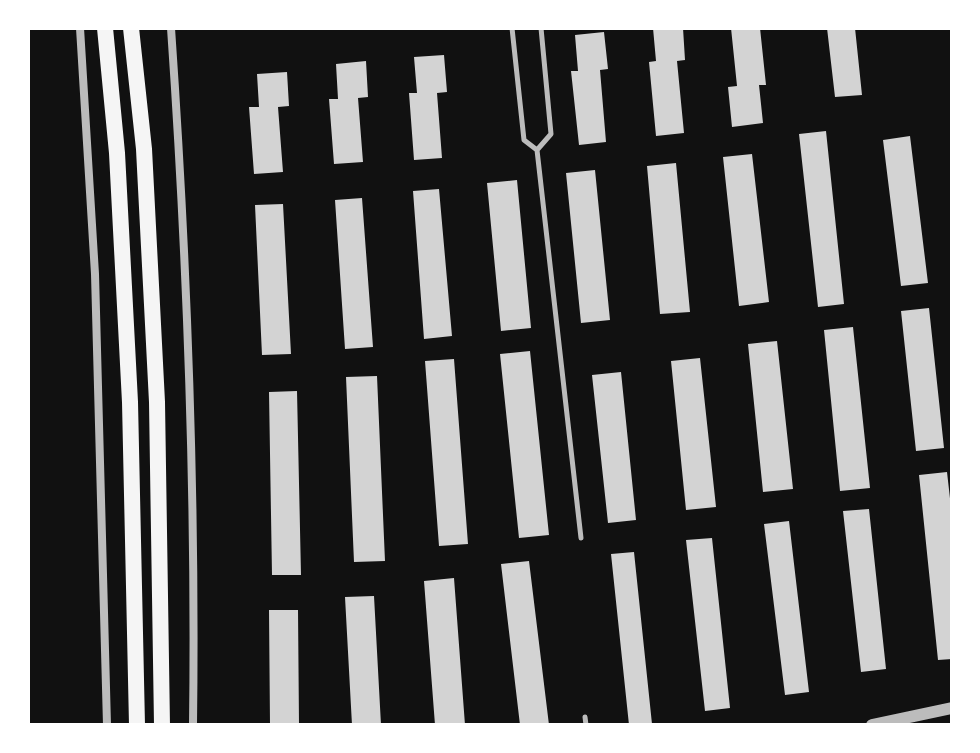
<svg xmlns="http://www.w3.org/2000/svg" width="980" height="753" font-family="Lato,sans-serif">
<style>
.building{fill:#d3d3d3}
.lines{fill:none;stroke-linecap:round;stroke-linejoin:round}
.service{stroke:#bcbcbc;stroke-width:5}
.minor{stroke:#bcbcbc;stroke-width:8}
.tertiary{stroke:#bcbcbc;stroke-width:12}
.primary{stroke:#f5f5f5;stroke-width:16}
</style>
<rect width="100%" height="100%" fill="#111"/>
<!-- building -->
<path class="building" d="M 653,28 L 683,28 L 685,60 L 677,61 L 684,133 L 656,136 L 649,62 L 656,61 Z
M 731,28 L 760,28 L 766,85 L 759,85 L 763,123 L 732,127 L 728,87 L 737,86 Z
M 827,28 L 855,28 L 862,95 L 835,97 Z
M 604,32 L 608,69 L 600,70 L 606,142 L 579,145 L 571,71 L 578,71 L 575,35 Z
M 444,55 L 447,92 L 437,93 L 442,158 L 414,160 L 409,93 L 417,93 L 414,57 Z
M 366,61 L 368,97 L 358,98 L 363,162 L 334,164 L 329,99 L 338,99 L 336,64 Z
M 287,72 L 289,106 L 278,107 L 283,172 L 254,174 L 249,107 L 259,107 L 257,74 Z
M 826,131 L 844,304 L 818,307 L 799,134 Z
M 910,136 L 928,283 L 901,286 L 883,140 Z
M 752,154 L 769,302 L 739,306 L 723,157 Z
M 676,163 L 690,312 L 660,314 L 647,166 Z
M 595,170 L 610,320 L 581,323 L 566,173 Z
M 517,180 L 531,328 L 501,331 L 487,183 Z
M 439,189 L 452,336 L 424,339 L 413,191 Z
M 362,198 L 373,347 L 345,349 L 335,200 Z
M 283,204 L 291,354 L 262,355 L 255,205 Z
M 929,308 L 944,448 L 916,451 L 901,311 Z
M 853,327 L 870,488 L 840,491 L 824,330 Z
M 777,341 L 793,489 L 763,492 L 748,344 Z
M 530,351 L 549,535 L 519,538 L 500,354 Z
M 700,358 L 716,507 L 686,510 L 671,361 Z
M 454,359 L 468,544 L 439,546 L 425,361 Z
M 621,372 L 636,520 L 608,523 L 592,375 Z
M 377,376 L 385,561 L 354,562 L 346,377 Z
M 297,391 L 301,575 L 272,575 L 269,392 Z
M 947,472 L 952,516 L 952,659 L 938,660 L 919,475 Z
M 869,509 L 886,669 L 861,672 L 843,511 Z
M 789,521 L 809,692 L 785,695 L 764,524 Z
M 712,538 L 730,708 L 705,711 L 686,540 Z
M 634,552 L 652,724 L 644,725 L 629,725 L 611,554 Z
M 529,561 L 549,725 L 520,725 L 501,564 Z
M 454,578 L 465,725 L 435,725 L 424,581 Z
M 374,596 L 381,725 L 352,725 L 345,597 Z
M 269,610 L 298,610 L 299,725 L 270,725 Z"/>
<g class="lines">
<!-- service -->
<path class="service" d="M 512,28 L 524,140 L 537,150 L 581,538
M 537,150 L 551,134 L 541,28
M 585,717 L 586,725"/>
<!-- minor -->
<path class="minor" d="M 80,28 L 95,274 L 107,725
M 171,28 C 187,260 196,492 193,725"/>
<!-- tertiary -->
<path class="tertiary" d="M 872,725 L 952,708"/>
<!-- primary -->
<path class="primary" d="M 105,28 L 117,153 L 130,402 L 137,725
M 131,28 L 144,149 L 157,402 L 162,725"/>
</g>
<!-- border -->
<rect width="980" height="753" fill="none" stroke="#ffffff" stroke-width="60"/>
</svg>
